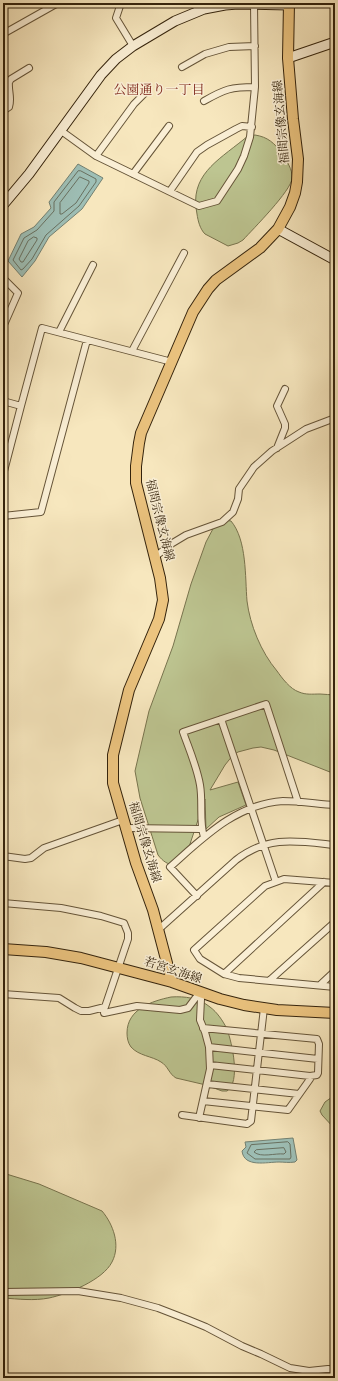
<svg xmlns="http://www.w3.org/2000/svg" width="338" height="1381" font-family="Alegreya,'Noto Serif JP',serif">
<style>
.green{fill:#bdc591;stroke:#78744e}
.water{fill:#9ebfb6;stroke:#748172}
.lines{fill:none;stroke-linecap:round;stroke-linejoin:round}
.shore{stroke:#697161;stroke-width:1}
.street-casing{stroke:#655438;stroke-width:8}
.secondary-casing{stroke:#34230c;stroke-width:11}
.primary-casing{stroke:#34230c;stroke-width:12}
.street{stroke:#faefd5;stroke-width:6}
.secondary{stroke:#faefd5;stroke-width:9}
.primary{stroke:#ecc47f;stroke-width:10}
.labels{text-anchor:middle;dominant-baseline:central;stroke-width:3;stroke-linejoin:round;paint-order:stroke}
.street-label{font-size:12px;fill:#34230c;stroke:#faefd5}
.neighbourhood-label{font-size:13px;fill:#7a1f14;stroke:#faefd5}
</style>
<rect width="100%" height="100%" fill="#f7e7be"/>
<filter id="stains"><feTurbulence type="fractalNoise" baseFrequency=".005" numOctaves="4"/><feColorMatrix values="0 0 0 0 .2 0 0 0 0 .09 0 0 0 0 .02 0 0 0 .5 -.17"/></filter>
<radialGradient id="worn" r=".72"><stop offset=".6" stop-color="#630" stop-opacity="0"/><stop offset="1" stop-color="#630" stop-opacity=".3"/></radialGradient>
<!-- green -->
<path class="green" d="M 255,135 C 268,137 274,143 282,153 C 286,160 293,170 292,178 C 292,190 253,229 243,240 L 238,243 L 228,246 L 205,234 C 200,229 198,221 197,214 C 189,176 217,161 243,140 L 248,136 Z
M 225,520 L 231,521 C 247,540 245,577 247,601 C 250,625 261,652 277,671 C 282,678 290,689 299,692 C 306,695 312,694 320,694 C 325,694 330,695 335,695 L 335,774 L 274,750 L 261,747 L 253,748 L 238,752 L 233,755 L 225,765 L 210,790 L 238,782 L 246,805 L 219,817 L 206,829 L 205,799 L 187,853 C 179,868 168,868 158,855 L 140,798 L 135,771 L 149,711 L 173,646 L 191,584 L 206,542 L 215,525 Z
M 171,997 C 185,996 199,998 210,1007 C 217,1012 223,1021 227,1029 C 232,1043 241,1082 227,1091 L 222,1091 L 206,1085 L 176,1078 C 169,1074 168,1066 161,1062 C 152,1056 139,1056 131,1047 C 128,1043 127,1038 127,1033 C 127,1009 152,1001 171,997 Z
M 335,1095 L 335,1129 L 322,1115 L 320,1111 L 325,1102 Z
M 3,1173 L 39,1184 L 102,1211 C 113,1224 121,1245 112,1262 C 103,1280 68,1294 49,1298 C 34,1301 18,1299 3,1298 Z"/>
<!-- water -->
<path class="water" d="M 78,164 L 103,178 L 82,209 L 49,237 L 35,261 L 22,277 L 8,261 L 21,234 L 34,227 L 51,208 L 49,202 Z
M 293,1138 L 297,1160 L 295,1162 C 289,1163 284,1162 279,1162 C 267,1162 244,1168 242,1151 L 246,1147 L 245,1142 Z"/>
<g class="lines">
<!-- shore -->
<path class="shore" d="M 81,171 L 96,179 L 96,182 L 79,206 L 46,235 L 32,259 L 23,269 L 21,270 L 13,260 L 24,238 L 37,230 L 54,211 L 54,202 L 78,171 Z
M 80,177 L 89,181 L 89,183 L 76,203 L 62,214 L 60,214 L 60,203 Z
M 34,237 L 37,238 L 37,240 L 23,262 L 21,262 L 19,259 L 28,241 Z
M 288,1142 L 290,1144 L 291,1157 L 290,1159 L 255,1159 L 247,1153 L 251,1145 Z
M 284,1148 L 286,1152 L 284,1154 C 275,1153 261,1158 254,1152 L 256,1150 Z"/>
<defs>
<path id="street" d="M 121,3 L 116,18 L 133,46
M 3,34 L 58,3
M 182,67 L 205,54 L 229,47 L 255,46
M 204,101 C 225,89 231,87 255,87
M 3,111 L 9,107 C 12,98 8,91 9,82 L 11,79 L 29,68
M 60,130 L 96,156 L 199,206 L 217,201 L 238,169 L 244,156 L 250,137 L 255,87 L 254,4
M 96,156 L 134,104 L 145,93
M 133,174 L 169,126
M 170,191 L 197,152 L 207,145 L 236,129 L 242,126 L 252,127
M 3,278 L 18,293 L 3,327
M 59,332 L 93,265
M 132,351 L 184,253
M 3,401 L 21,406 L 3,475
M 21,406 L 42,328 L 172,362
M 277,448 L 285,428 L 285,424 L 277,406 L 285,389
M 3,516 L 41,512 L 87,340
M 155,557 L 171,544 L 186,535 L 222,522 L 233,512 L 238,499 L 239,489 L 254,467 L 272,451 L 306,429 L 335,418
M 221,719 L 276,882
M 126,828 L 201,829
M 204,837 C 199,822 203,802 200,785 C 197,767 189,749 183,732 L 266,704 L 298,802
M 3,856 L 25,859 L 31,858 L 44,848 L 123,820
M 335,883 L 284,879 L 265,886 L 194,950 L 200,959 L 224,974 L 239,978 L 335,987
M 197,896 L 170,867 C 203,838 236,804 283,801 C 300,801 318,804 335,805
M 3,903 L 61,908 L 101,916 L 124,923 L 128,933 L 128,939 L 105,1007 L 89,1011 L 81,1011 L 75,1008 L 59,998 L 3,994
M 158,930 L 236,860 C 268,835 297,841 335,845
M 224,974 L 324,882
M 270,980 L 335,922
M 320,985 L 335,971
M 104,1013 L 137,1006 L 180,1010 L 188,1008 L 200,992
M 203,1028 L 317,1039 L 319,1044 L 318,1073 L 317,1075 L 310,1076
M 209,1047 L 318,1059
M 207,1084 L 299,1094
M 203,1101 L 288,1110 L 310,1079 L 310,1076 L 210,1065
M 182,1115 L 247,1124 L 251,1121 L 264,1008
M 199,1118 L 210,1069 L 209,1047 L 205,1032 L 200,1020 L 201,999 L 200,992
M 3,1292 L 78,1291 L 121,1298 L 158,1308 L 189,1320 L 206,1327 L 242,1346 L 261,1354 L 290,1368 L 309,1371 L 328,1369 L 335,1370"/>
<path id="secondary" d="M 288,58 L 335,42
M 3,205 L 29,174 L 101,75 L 116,59 L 133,46 L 175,21 L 204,9 L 225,5 L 238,4 L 289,5
M 278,229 L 335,260"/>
<path id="primary" d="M 3,949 L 46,952 L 81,958 L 172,982 L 220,999 L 244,1005 L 277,1010 L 335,1013
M 172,982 L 153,910 L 136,863 L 113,783 L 113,755 L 129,690 L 159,619 L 163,600 L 160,578 L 136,483 L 136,466 L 139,443 L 141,433 L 193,312 L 208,289 L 216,280 L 260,248 L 278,229 L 290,207 L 295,193 L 297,182 L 298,159 L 293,119 L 288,58 L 289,3"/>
</defs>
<!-- street casing -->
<use href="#street" class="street-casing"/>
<!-- secondary casing -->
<use href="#secondary" class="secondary-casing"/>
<!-- primary casing -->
<use href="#primary" class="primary-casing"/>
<!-- street -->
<use href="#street" class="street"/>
<!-- secondary -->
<use href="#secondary" class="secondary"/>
<!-- primary -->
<use href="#primary" class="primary"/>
</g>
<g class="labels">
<!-- street labels -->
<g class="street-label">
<text transform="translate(281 122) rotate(-95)">福間宗像玄海線</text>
<text transform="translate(160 520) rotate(76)">福間宗像玄海線</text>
<text transform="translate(145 842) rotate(73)">福間宗像玄海線</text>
<text transform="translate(173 970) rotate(18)">若宮玄海線</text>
</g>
<!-- neighbourhood labels -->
<g class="neighbourhood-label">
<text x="159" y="89">公園通り一丁目</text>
</g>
</g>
<!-- margin -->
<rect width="338" height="1381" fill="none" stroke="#f7e7be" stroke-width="16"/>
<rect x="4" y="4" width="330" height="1373" fill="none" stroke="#34230c" stroke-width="2"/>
<rect x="8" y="8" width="322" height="1365" fill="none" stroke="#34230c"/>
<rect width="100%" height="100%" filter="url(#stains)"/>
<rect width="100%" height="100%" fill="url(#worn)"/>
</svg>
